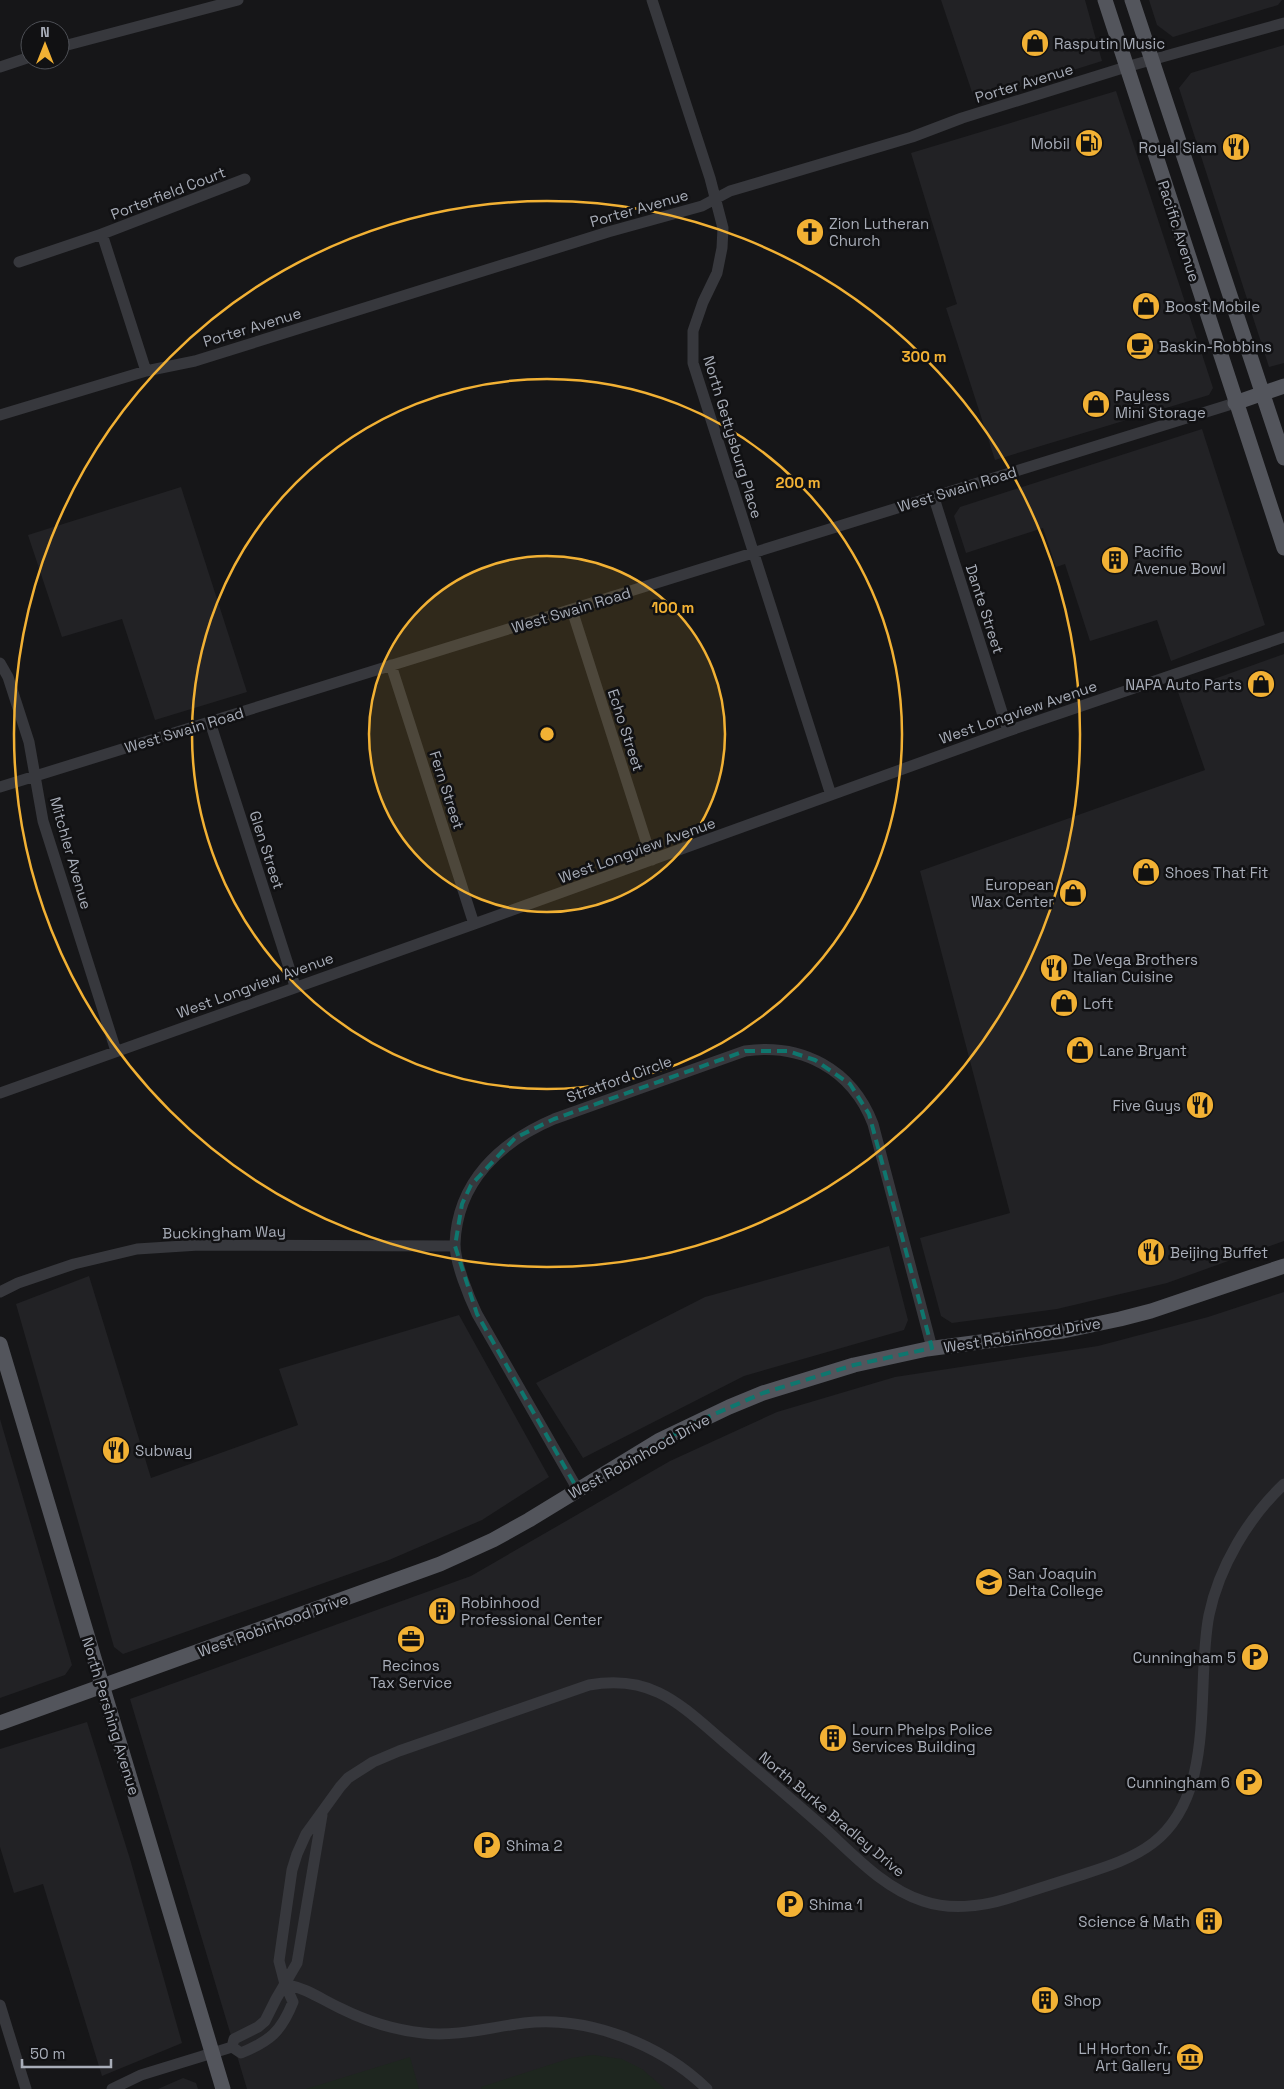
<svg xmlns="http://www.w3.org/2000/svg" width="1284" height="2089" font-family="'Space Grotesk',sans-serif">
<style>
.built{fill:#222225}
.pitch{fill:#1e261f}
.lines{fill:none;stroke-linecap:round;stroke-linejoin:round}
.minor{stroke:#37383d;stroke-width:11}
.major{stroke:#53555c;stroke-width:15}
.marked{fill:none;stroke:#0f766e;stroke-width:4;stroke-dasharray:10 6;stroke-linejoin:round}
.ring{fill:none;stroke:#f2b134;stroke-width:2.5}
.labels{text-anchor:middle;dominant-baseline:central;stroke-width:5;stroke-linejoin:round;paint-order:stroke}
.poi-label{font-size:15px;fill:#a8adb8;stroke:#111113;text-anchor:start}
.street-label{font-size:15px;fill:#a8adb8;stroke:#111113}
.centre{fill:#f2b134;stroke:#111113;stroke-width:2.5}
.ring-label{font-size:15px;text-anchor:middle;font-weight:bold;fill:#f2b134;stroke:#111113;stroke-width:5;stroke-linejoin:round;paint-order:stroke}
</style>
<rect width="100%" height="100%" fill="#161618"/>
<!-- built -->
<path class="built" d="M 941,0 L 1085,0 L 1102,61 L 975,101 Z
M 1149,0 L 1282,0 L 1278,5 L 1173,37 L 1157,25 Z
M 1284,45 L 1284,363 L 1269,367 L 1179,88 L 1191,73 Z
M 1116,91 L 1213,388 L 1209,395 L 995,460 L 946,308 L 957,304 L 911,153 Z
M 1202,429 L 1265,625 L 1171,661 L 1157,620 L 1090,641 L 1065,564 L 1056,567 L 1043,528 L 966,553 L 954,516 L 960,507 Z
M 181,487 L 247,692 L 155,720 L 122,619 L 62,637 L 28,535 Z
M 1284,654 L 1284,1241 L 1167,1283 L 1057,1309 L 952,1323 L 941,1316 L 920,1238 L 1010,1213 L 920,871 L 1205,770 L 1178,692 Z
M 889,1246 L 908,1320 L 904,1330 L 744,1376 L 583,1458 L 536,1383 L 705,1297 Z
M 89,1276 L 151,1478 L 298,1425 L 279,1369 L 459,1315 L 549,1477 L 482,1520 L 389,1560 L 123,1654 L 114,1647 L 16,1304 Z
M 1284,1292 L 1284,2089 L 247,2089 L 130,1699 L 471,1576 L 670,1461 L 777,1412 L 895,1377 L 1098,1346 L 1208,1317 Z
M 0,1419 L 72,1665 L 65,1675 L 0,1698 Z
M 87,1722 L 130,1859 L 182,2043 L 102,2076 L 43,1884 L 14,1893 L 0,1847 L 0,1749 Z
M 183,2078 L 196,2083 L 198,2089 L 158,2089 Z"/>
<!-- pitch -->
<path class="pitch" d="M 593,2055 L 622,2059 L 642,2069 L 665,2089 L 482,2089 L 481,2087 L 571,2058 Z
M 410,2057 L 419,2089 L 306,2089 Z"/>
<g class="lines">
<!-- minor -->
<path class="minor" d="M 652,0 L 710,178 L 723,228 L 722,248 L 717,273 L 703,302 L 693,331 L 693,363 L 831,795
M 60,47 L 238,0
M 0,67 L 30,57
M 19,262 L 102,234
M 146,371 L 102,234 L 245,179
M 0,415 L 146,371 L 195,361 L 608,232 L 702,206 L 730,191 L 912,137 L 962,118 L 1126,67 L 1284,23
M 934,498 L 1008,731
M 572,610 L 652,860
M 0,663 L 8,677 L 29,742 L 43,821 L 116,1051
M 391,665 L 474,924
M 210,722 L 295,986
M 0,787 L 1235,403
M 0,1093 L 474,924 L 1008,731 L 1284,637
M 0,1292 L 18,1283 L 74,1264 L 137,1249 L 199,1245 L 455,1246
M 578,1490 L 477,1314 C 469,1297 455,1263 455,1244 C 457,1182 500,1142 554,1119 L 745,1051 C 802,1043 852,1069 873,1124 L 932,1348
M 285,1984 C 308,1989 319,1998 340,2008 C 366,2021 394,2030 423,2033 C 457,2037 491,2027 524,2023 C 588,2015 662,2045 707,2089
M 0,2005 L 26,2089
M 232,2047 L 241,2053 C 270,2041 281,2032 293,2002 L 285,1984 L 279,1961 L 292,1870 L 297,1854 L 306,1834 L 340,1787 L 348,1778 L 373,1762 L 399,1751 L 589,1685 C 651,1674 679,1703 723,1741 C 756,1769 790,1798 823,1827 C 853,1854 883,1888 923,1901 C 949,1910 980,1907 1006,1899 C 1031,1891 1056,1883 1081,1875 C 1106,1867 1132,1859 1153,1843 C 1218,1793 1195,1686 1209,1615 C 1219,1567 1248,1518 1284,1484
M 232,2047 L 234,2039 L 258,2027 L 265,2021 L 276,1999 L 297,1963 L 322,1815
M 112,2089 L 141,2075 L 232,2047"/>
<!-- major -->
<path class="major" d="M 1105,0 L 1284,548
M 1132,0 L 1284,458
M 1235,403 L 1284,386
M 0,1344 L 223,2089
M 0,1723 L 440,1564 L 493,1540 L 529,1520 L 660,1440 L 729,1407 L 763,1393 L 854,1365 L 927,1349 L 1063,1331 L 1120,1319 L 1151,1311 L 1284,1266"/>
</g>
<!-- marked area -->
<path class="marked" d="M 745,1051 L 788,1051 L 815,1060 L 850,1084 L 869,1114 L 932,1348 L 854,1365 L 763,1393 L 694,1423 L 578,1490 L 477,1314 L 455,1246 L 462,1204 L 471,1185 L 515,1138 L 554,1119 Z"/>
<!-- distance rings -->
<circle cx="547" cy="734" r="178" fill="#f2b134" fill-opacity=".12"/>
<g class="ring">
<circle cx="547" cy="734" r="178"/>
<circle cx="547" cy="734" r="355"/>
<circle cx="547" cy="734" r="533"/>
</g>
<!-- icons -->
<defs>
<symbol id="shop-disc" viewBox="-11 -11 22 22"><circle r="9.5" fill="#f2b134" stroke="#111113"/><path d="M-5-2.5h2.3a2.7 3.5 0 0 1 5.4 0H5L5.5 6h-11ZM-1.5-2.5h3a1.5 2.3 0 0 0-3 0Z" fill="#111"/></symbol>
<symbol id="fuel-disc" viewBox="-11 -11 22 22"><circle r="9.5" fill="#f2b134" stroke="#111113"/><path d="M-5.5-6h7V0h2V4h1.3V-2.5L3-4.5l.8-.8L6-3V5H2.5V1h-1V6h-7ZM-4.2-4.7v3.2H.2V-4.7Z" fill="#111"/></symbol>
<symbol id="restaurant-disc" viewBox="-11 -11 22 22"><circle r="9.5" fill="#f2b134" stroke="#111113"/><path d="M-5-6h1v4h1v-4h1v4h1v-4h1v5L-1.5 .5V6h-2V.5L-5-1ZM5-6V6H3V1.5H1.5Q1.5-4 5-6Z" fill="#111"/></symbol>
<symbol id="church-disc" viewBox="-11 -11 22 22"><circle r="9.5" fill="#f2b134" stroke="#111113"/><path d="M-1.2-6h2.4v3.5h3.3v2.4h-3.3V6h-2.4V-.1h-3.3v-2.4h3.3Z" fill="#111"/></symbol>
<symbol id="cafe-disc" viewBox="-11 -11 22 22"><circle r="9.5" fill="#f2b134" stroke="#111113"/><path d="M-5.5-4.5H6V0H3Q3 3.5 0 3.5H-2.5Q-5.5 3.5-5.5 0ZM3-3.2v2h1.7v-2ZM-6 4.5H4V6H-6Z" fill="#111"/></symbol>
<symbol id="building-disc" viewBox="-11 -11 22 22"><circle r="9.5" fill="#f2b134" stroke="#111113"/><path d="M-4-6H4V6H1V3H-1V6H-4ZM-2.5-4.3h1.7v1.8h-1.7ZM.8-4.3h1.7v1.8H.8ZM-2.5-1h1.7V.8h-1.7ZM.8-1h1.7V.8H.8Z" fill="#111"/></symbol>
<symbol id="university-disc" viewBox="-11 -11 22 22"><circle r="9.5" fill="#f2b134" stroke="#111113"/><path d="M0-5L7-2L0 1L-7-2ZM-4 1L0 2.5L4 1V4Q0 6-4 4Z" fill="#111"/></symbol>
<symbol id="office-disc" viewBox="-11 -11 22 22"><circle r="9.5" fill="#f2b134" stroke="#111113"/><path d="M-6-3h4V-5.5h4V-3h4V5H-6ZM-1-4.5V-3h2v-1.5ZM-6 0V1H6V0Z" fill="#111"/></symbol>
<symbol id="parking-disc" viewBox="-11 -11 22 22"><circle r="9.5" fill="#f2b134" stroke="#111113"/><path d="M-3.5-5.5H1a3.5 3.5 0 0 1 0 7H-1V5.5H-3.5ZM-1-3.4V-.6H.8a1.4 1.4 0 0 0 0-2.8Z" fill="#111"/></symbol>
<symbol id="museum-disc" viewBox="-11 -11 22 22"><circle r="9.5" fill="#f2b134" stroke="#111113"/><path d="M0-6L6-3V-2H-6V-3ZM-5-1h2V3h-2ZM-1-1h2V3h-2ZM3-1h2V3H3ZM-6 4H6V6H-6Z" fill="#111"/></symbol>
</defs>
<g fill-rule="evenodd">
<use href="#shop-disc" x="1019" y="27" width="32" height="32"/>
<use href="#fuel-disc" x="1073" y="127" width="32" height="32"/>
<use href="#restaurant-disc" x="1220" y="131" width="32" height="32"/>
<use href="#church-disc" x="794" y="216" width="32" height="32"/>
<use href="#shop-disc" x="1130" y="290" width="32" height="32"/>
<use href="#cafe-disc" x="1124" y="330" width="32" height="32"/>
<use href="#shop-disc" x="1080" y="388" width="32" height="32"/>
<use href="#building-disc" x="1099" y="544" width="32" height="32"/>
<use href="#shop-disc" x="1245" y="668" width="32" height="32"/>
<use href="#shop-disc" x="1130" y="856" width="32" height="32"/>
<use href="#shop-disc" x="1057" y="877" width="32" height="32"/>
<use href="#restaurant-disc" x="1038" y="952" width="32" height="32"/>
<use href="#shop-disc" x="1048" y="987" width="32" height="32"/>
<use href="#shop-disc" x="1064" y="1034" width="32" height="32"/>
<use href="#restaurant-disc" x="1184" y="1089" width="32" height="32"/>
<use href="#restaurant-disc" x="1135" y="1236" width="32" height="32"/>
<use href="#restaurant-disc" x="100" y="1434" width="32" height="32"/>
<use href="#university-disc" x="973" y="1566" width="32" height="32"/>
<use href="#building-disc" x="426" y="1595" width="32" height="32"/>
<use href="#office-disc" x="395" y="1623" width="32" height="32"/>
<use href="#parking-disc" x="1239" y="1641" width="32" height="32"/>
<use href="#building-disc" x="817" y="1722" width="32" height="32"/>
<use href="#parking-disc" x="1233" y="1766" width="32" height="32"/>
<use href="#parking-disc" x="471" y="1829" width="32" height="32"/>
<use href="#parking-disc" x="774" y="1888" width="32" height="32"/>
<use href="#building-disc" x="1193" y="1905" width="32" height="32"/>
<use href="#building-disc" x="1029" y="1984" width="32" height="32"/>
<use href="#museum-disc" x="1174" y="2041" width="32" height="32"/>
</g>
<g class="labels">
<!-- poi labels -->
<g class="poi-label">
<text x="1054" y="43">Rasputin Music</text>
<text x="1070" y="143" text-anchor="end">Mobil</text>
<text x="1217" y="147" text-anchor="end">Royal Siam</text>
<text x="829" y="223">Zion Lutheran<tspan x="829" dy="17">Church</tspan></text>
<text x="1165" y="306">Boost Mobile</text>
<text x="1159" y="346">Baskin-Robbins</text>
<text x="1115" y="395">Payless<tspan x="1115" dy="17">Mini Storage</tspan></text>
<text x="1134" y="551">Pacific<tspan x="1134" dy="17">Avenue Bowl</tspan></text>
<text x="1242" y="684" text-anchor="end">NAPA Auto Parts</text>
<text x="1165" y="872">Shoes That Fit</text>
<text x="1054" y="884" text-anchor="end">European<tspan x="1054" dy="17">Wax Center</tspan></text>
<text x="1073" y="959">De Vega Brothers<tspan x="1073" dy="17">Italian Cuisine</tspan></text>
<text x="1083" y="1003">Loft</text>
<text x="1099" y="1050">Lane Bryant</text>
<text x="1181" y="1105" text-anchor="end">Five Guys</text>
<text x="1170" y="1252">Beijing Buffet</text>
<text x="135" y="1450">Subway</text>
<text x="1008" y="1573">San Joaquin<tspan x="1008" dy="17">Delta College</tspan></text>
<text x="461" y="1602">Robinhood<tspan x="461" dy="17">Professional Center</tspan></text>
<text x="1236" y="1657" text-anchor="end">Cunningham 5</text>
<text x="411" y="1665" text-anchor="middle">Recinos<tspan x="411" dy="17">Tax Service</tspan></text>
<text x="852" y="1729">Lourn Phelps Police<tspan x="852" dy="17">Services Building</tspan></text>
<text x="1230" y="1782" text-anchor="end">Cunningham 6</text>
<text x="506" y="1845">Shima 2</text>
<text x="809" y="1904">Shima 1</text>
<text x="1190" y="1921" text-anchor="end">Science &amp; Math</text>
<text x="1064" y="2000">Shop</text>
<text x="1171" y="2048" text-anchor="end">LH Horton Jr.<tspan x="1171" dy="17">Art Gallery</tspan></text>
</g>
<!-- street labels -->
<g class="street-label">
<text transform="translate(1024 83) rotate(-17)">Porter Avenue</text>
<text transform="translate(168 193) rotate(-21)">Porterfield Court</text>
<text transform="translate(639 208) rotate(-16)">Porter Avenue</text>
<text transform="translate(1179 231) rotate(72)">Pacific Avenue</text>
<text transform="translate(252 327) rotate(-17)">Porter Avenue</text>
<text transform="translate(733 437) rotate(73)">North Gettysburg Place</text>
<text transform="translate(957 489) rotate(-17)">West Swain Road</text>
<text transform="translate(985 609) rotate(72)">Dante Street</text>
<text transform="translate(571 610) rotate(-17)">West Swain Road</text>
<text transform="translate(1018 712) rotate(-19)">West Longview Avenue</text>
<text transform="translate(184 730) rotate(-17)">West Swain Road</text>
<text transform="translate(626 730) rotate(72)">Echo Street</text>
<text transform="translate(447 790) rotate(72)">Fern Street</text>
<text transform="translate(267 850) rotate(72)">Glen Street</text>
<text transform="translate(637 850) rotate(-20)">West Longview Avenue</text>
<text transform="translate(71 853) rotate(74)">Mitchler Avenue</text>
<text transform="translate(255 985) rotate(-20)">West Longview Avenue</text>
<text transform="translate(619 1079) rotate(-20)">Stratford Circle</text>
<text transform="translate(224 1232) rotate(-1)">Buckingham Way</text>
<text transform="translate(1022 1335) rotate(-9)">West Robinhood Drive</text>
<text transform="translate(639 1456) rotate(-29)">West Robinhood Drive</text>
<text transform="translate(273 1625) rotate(-20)">West Robinhood Drive</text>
<text transform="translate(111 1716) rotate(73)">North Pershing Avenue</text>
<text transform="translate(832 1814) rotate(40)">North Burke Bradley Drive</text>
</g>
</g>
<circle cx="547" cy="734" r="8" class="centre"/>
<g class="ring-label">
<text x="924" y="362">300 m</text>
<text x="798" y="488">200 m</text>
<text x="673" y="613">100 m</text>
</g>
<!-- north arrow -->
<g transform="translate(45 45)"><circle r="24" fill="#111113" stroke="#4d4f55"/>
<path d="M0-4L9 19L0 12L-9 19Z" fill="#f2b134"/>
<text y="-8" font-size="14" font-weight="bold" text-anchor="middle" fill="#a8adb8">N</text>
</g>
<!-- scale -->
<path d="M22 2059v8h89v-8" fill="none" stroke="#a8adb8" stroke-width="2.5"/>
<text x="30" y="2059" font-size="15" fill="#a8adb8" stroke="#111113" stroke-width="4" paint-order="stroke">50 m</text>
</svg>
